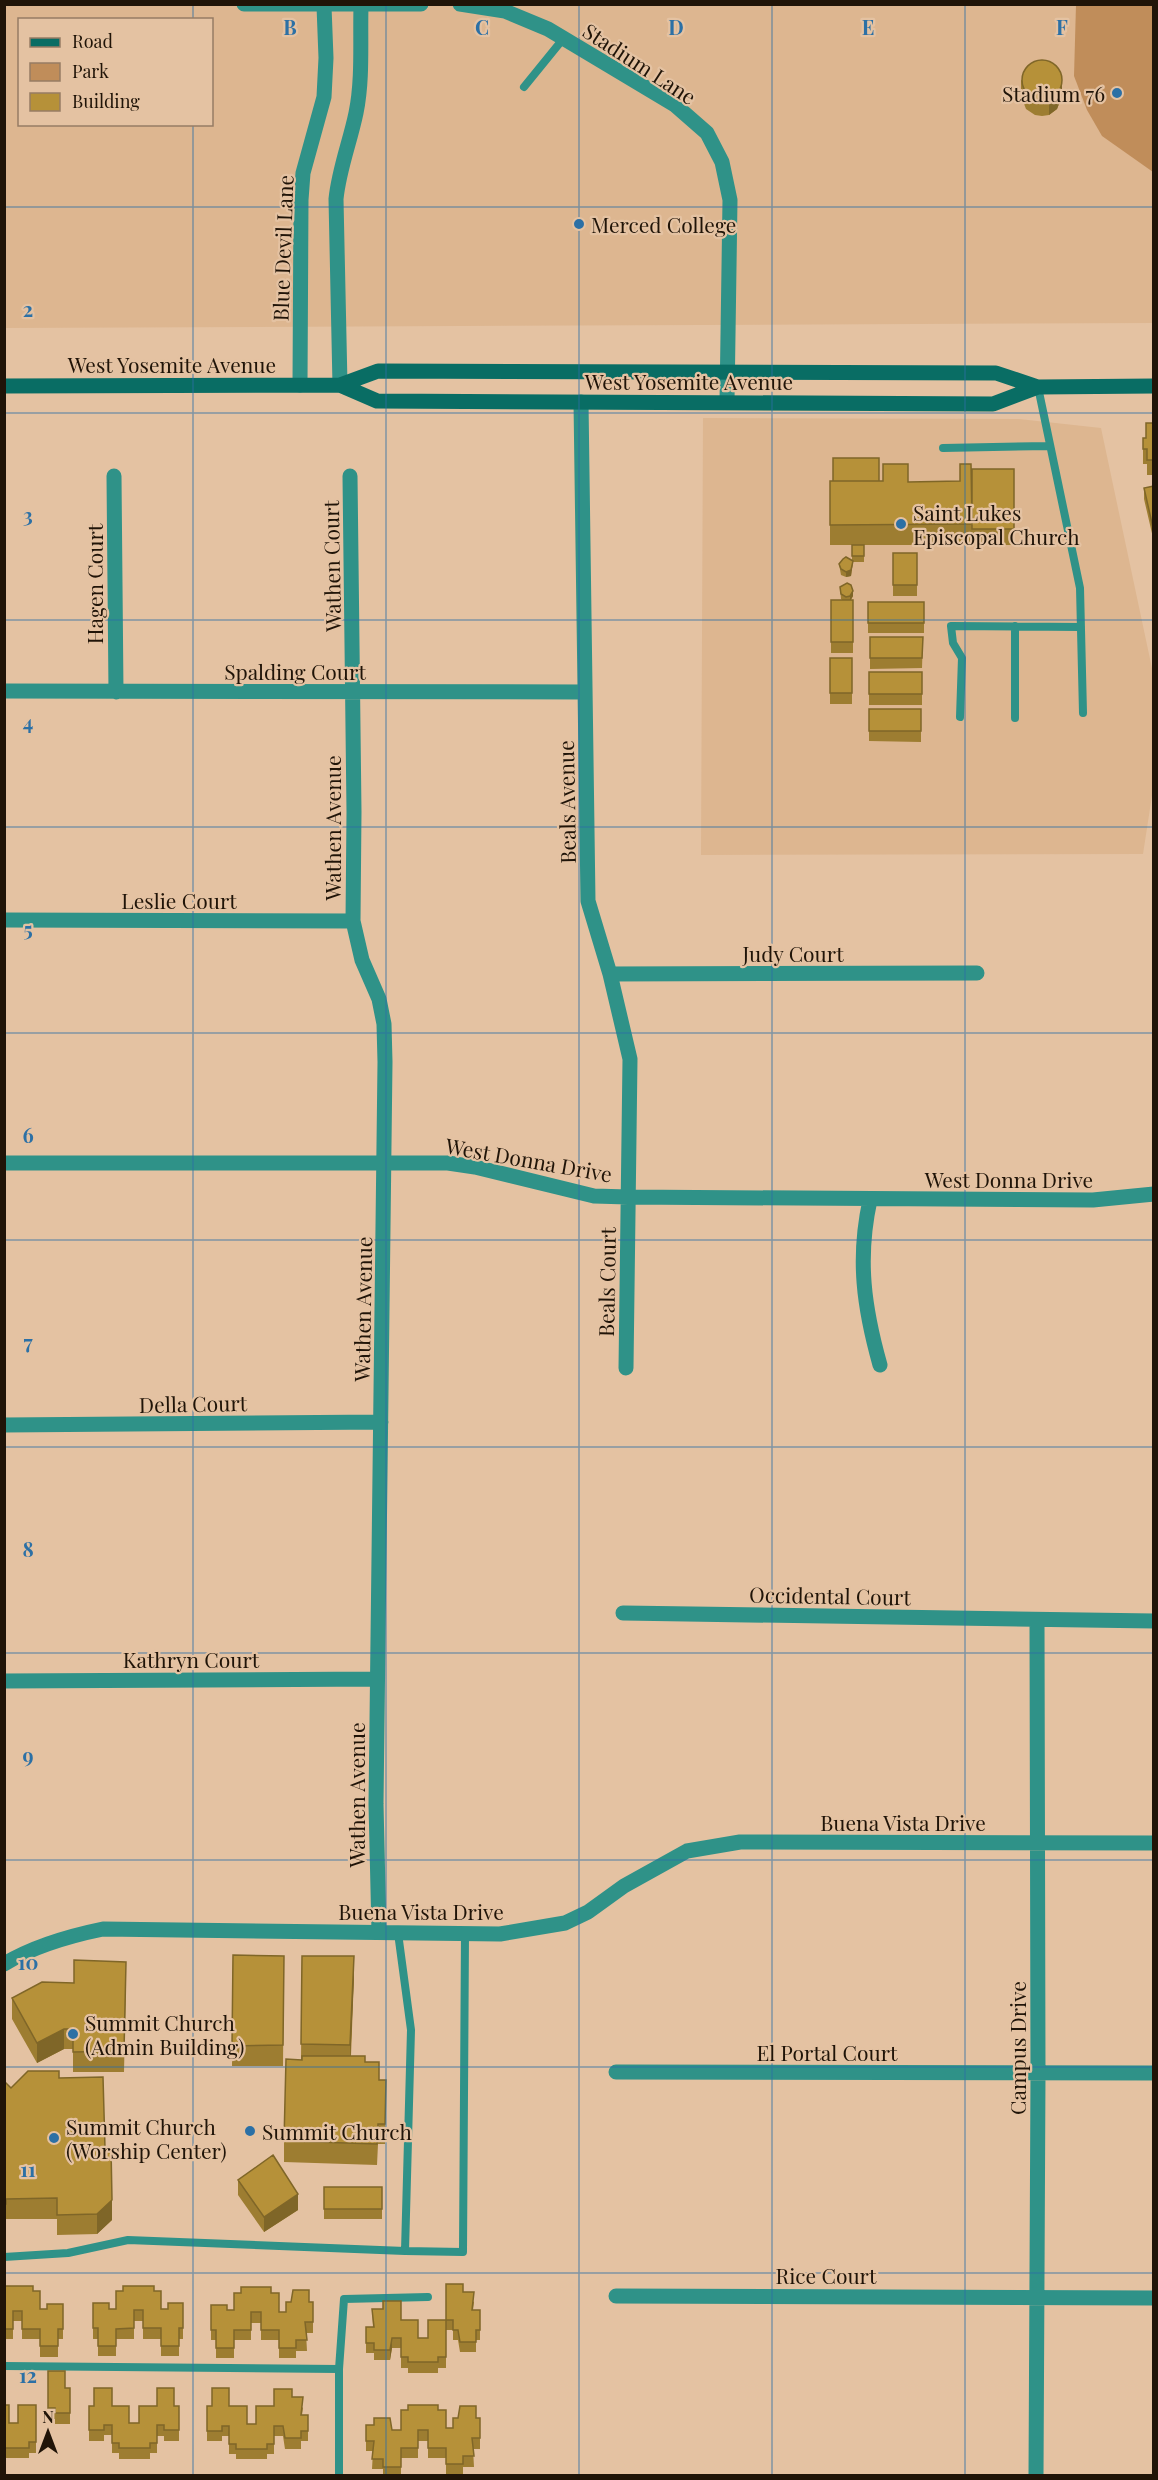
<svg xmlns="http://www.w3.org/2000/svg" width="1158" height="2480" font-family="'Playfair Display',serif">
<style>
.built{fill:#ddb690;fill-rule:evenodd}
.green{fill:#c08d5a}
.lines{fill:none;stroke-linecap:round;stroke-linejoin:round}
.lane{stroke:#2f9288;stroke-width:8}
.street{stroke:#2f9288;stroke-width:15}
.secondary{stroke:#096d64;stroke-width:15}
.wall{fill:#9d7d31}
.shaded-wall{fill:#7f6628}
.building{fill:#b69139;stroke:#7f6628;stroke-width:1.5}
.grid{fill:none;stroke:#2c70a5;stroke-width:1.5;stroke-opacity:0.55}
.poi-dot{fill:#2c70a5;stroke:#e4c2a2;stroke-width:2}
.labels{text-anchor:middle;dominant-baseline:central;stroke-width:4.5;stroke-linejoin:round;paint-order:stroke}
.street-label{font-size:21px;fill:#201408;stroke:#e4c2a2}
.poi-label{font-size:21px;fill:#201408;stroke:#e4c2a2;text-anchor:start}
.grid-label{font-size:20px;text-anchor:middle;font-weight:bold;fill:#2c70a5;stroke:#e4c2a2;stroke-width:4.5;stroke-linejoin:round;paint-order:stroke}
</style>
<rect width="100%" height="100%" fill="#e4c2a2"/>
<!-- built -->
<path class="built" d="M 4,5 L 1153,5 L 1153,323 L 5,328 ZM 20,20 L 212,20 L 212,124 L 20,124 Z
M 703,418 L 1019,419 L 1101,428 L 1153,673 L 1153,789 L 1143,854 L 701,855 Z"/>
<!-- green -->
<path class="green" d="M 1076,5 L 1153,5 L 1153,172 L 1102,136 L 1087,110 L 1074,76 Z"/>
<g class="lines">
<!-- lane -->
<path class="lane" d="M 524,87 L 563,39
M 1038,387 L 1080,588 L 1083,713
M 943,448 L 1049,446
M 960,717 L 962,658 L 953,643 L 951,626 L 1081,627
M 1015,718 L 1015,626
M 398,1933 L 411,2030 L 405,2251 L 463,2252 L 465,1934
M 4,2257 L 68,2253 L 128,2240 L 405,2251
M 4,2366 L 339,2369 L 344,2299 L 428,2297
M 339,2369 L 339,2476"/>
<!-- street -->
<path class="street" d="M 244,4 L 421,4
M 460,4 L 505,11 L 548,29 L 675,105 L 707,133 L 722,162 L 730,200 L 727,402
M 300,385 L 301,200 L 303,173 L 324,97 L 326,58 L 324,6
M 340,385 L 336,199 C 339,169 350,142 356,113 C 363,79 360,41 361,6
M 581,402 L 588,901 L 610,974 L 630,1059 L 626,1368
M 114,476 L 116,692
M 350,476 L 354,812 L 353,921 L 362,960 L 379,999 L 384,1024 L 385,1062 L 376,1804 L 379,1932
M 4,691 L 585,692
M 4,920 L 353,921
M 610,974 L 977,973
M 4,1163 L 448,1163 L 475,1167 L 594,1196 L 628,1197 L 1093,1200 L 1154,1194
M 870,1200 C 857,1259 864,1308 880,1365
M 4,1425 L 381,1422
M 623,1613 L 1154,1621
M 4,1681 L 377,1679
M 4,1964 C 34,1946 69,1936 103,1929 L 500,1934 L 565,1923 L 588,1912 L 624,1886 L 687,1851 L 740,1842 L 1154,1843
M 616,2072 L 1154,2073
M 616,2296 L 1154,2298
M 1036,2476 L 1038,2074 L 1037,1621"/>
<!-- secondary -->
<path class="secondary" d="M 340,385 L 377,401 L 993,404 L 1038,387 L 1154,386
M 4,386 L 340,385 L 378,371 L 996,373 L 1038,387"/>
</g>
<!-- wall -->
<path class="wall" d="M 1021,80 L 1062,96 L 1057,109 L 1049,115 L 1042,116 L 1035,115 L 1026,109 L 1021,96 Z
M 1154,423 L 1154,475 L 1147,475 L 1147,464 L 1143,464 L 1143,438 L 1146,438 Z
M 1014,469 L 1014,545 L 864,545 L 864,562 L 853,562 L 851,576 L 846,577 L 841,575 L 839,564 L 852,561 L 852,545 L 830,545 L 830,481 L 908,482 L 972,524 Z
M 1154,486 L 1154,542 L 1144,499 L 1144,488 Z
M 893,553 L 917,553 L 917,596 L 893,596 Z
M 840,587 L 853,596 L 851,600 L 853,600 L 853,653 L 831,653 L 831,600 L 842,600 L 841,599 Z
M 868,602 L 924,602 L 924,633 L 868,633 Z
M 870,637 L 923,637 L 922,668 L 870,669 Z
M 830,658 L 852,658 L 852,704 L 830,704 Z
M 869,672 L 922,672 L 922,705 L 869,705 Z
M 869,709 L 921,709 L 921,742 L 869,741 Z
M 233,1955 L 284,1956 L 283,2066 L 232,2066 Z
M 302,1956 L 354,1976 L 351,2056 L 365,2062 L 379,2080 L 386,2080 L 385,2144 L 378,2144 L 377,2165 L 284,2162 L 284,2141 L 301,2060 Z
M 126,1982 L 124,2072 L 73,2072 L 73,2049 L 64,2049 L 37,2063 L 12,2019 L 12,1998 L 74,1983 Z
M 59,2078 L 105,2148 L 112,2220 L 97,2234 L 57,2235 L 57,2219 L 6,2219 L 6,2224 L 4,2224 L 4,2081 L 11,2088 Z
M 238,2180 L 298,2210 L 264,2232 L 238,2195 Z
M 324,2187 L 382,2187 L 382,2219 L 324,2219 Z
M 4,2286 L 33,2291 L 40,2309 L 47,2309 L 63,2304 L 63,2339 L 58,2339 L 58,2357 L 40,2357 L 40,2339 L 22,2339 L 22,2321 L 13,2321 L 13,2339 L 4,2339 Z
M 154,2291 L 161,2309 L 168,2309 L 183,2303 L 183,2339 L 179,2339 L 179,2356 L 161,2356 L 161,2339 L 143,2339 L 143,2321 L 134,2321 L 134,2339 L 116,2339 L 116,2356 L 98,2356 L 98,2339 L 93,2339 L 93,2303 L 109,2309 L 116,2309 Z
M 463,2292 L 474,2302 L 473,2310 L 480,2310 L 480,2340 L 476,2340 L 476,2352 L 460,2352 L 458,2340 L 453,2340 L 453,2330 L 446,2330 L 446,2368 L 438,2368 L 438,2373 L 408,2373 L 408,2368 L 401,2368 L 401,2348 L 392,2348 L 390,2360 L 374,2360 L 374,2353 L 366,2353 L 366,2327 L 373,2327 L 372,2309 L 401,2320 L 418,2338 L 428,2338 L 446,2320 Z
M 271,2293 L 279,2312 L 286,2312 L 309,2302 L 313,2302 L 313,2333 L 306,2333 L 307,2351 L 296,2351 L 296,2358 L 279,2358 L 279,2340 L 261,2340 L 261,2323 L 251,2323 L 251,2340 L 234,2340 L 234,2358 L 216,2358 L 216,2340 L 211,2340 L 211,2305 L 227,2310 L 234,2310 Z
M 48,2371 L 65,2388 L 70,2388 L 70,2424 L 55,2424 L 55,2419 L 48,2419 Z
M 292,2397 L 303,2408 L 302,2415 L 308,2415 L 308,2441 L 301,2441 L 301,2449 L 285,2449 L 283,2436 L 274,2436 L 274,2454 L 267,2454 L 267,2459 L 236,2459 L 236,2454 L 229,2454 L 229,2436 L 222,2436 L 222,2441 L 207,2441 L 207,2406 L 229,2406 L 247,2424 L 256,2424 L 274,2406 Z
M 4,2405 L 9,2423 L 18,2423 L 36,2405 L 36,2453 L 29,2453 L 29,2458 L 4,2458 Z
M 89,2406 L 112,2406 L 129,2423 L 139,2423 L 174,2406 L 179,2406 L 179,2441 L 164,2441 L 164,2436 L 157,2436 L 157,2453 L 150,2453 L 150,2459 L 119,2459 L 119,2453 L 112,2453 L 112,2435 L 104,2435 L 104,2441 L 89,2441 Z
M 438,2410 L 446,2428 L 453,2428 L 476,2418 L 480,2418 L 480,2449 L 473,2449 L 474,2467 L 463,2467 L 463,2475 L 446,2475 L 446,2458 L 428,2458 L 428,2441 L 418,2441 L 418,2458 L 401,2458 L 401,2475 L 383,2475 L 383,2469 L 372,2469 L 373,2451 L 366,2451 L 366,2425 L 392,2430 L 401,2430 Z"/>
<!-- shaded-wall -->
<path class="shaded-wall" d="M 1062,80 L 1062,96 L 1057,109 L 1049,115 L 1049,100 Z
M 853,561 L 851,576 L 846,577 L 846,572 Z
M 853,591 L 853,596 L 850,601 L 850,596 Z
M 354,1956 L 354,1976 L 350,2066 L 350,2045 Z
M 64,2029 L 64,2049 L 37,2063 L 37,2043 Z
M 298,2194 L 298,2210 L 264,2232 L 264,2217 Z
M 112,2200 L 112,2220 L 97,2234 L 97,2214 Z
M 392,2338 L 392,2348 L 390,2360 L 390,2350 Z"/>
<!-- building -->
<path class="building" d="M1022 80a20 20 0 1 1 40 0a20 20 0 1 1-40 0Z
M 1146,423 L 1154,423 L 1154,460 L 1147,460 L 1147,449 L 1143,449 L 1143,438 L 1146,438 Z
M 833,458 L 879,458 L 879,481 L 833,481 Z
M 883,464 L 908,464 L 908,482 L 960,481 L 960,464 L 971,464 L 972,524 L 830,525 L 830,481 L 883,481 Z
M 972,469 L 1014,469 L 1014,529 L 972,529 Z
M 1154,486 L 1154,532 L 1144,488 Z
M 852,545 L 864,545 L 864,556 L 852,556 Z
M 893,553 L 917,553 L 917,585 L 893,585 Z
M 846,557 L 853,561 L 851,570 L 846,572 L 841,569 L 839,564 L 843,559 Z
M 847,583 L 851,585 L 853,591 L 850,596 L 846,597 L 841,594 L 840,587 Z
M 831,600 L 853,600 L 853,642 L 831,642 Z
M 868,602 L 924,602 L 924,623 L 868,623 Z
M 870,637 L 923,637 L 922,658 L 870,658 Z
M 830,658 L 852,658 L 852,693 L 830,693 Z
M 869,672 L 922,672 L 922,694 L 869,694 Z
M 869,709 L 921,709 L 921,731 L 869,731 Z
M 233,1955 L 284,1956 L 283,2045 L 232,2046 Z
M 302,1956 L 354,1956 L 350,2045 L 301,2044 Z
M 74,1960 L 126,1962 L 124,2051 L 73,2052 L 73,2029 L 64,2029 L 37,2043 L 12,1998 L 42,1982 L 74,1983 Z
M 302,2056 L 365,2056 L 365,2062 L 379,2062 L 379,2080 L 386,2080 L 385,2124 L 378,2124 L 377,2144 L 284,2141 L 286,2059 L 302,2060 Z
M 28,2071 L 59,2071 L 59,2078 L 103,2077 L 105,2148 L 111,2148 L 112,2200 L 97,2214 L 57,2215 L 57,2198 L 6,2199 L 6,2204 L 4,2204 L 4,2081 L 11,2088 Z
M 273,2155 L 298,2194 L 264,2217 L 238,2180 Z
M 324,2187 L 382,2187 L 382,2209 L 324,2209 Z
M 446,2284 L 463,2284 L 463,2292 L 474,2292 L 472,2310 L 480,2310 L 480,2330 L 476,2330 L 476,2342 L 460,2342 L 458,2330 L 453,2330 L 453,2320 L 446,2320 Z
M 4,2286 L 33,2286 L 33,2291 L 40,2291 L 40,2309 L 47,2309 L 47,2304 L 63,2304 L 63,2329 L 58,2329 L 58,2346 L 40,2346 L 40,2329 L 22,2329 L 22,2311 L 13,2311 L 13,2329 L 4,2329 Z
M 123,2286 L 154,2286 L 154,2291 L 161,2291 L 161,2309 L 168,2309 L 168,2303 L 183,2303 L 183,2328 L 179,2328 L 179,2346 L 161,2346 L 161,2328 L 143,2328 L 143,2310 L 134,2310 L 134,2328 L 116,2329 L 116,2346 L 98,2346 L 98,2328 L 93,2328 L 93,2303 L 109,2303 L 109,2309 L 116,2309 L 116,2291 L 123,2291 Z
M 241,2287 L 271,2287 L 271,2293 L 279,2293 L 279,2312 L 286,2312 L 286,2302 L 291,2302 L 293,2290 L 309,2290 L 309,2302 L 313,2302 L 313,2322 L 305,2322 L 307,2340 L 296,2340 L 296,2348 L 279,2348 L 279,2330 L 261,2330 L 261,2312 L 251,2312 L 251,2330 L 234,2330 L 234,2348 L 216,2348 L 216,2330 L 211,2330 L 211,2305 L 227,2305 L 227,2310 L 234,2310 L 234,2293 L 241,2293 Z
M 383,2301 L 401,2301 L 401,2320 L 418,2320 L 418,2338 L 428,2338 L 428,2320 L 446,2320 L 446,2357 L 438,2357 L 438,2362 L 408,2362 L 408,2357 L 401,2357 L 401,2338 L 392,2338 L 390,2350 L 374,2350 L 374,2343 L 366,2343 L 366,2327 L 374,2327 L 372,2309 L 383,2309 Z
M 48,2371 L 65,2371 L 65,2388 L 70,2388 L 70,2413 L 55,2413 L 55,2408 L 48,2408 Z
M 94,2388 L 112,2388 L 112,2406 L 129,2406 L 129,2423 L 139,2423 L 139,2406 L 157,2406 L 157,2388 L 174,2388 L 174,2406 L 179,2406 L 179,2430 L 164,2430 L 164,2425 L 157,2425 L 157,2443 L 150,2443 L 150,2448 L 119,2448 L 119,2443 L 112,2443 L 112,2425 L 104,2425 L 104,2430 L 89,2430 L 89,2406 L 94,2406 Z
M 212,2388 L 229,2388 L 229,2406 L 247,2406 L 247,2424 L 256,2424 L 256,2406 L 274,2406 L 274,2389 L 292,2389 L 292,2397 L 303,2397 L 301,2415 L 308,2415 L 308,2431 L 301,2431 L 301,2438 L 285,2438 L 283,2426 L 274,2426 L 274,2444 L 267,2444 L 267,2449 L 236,2449 L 236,2444 L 229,2444 L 229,2426 L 222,2426 L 222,2431 L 207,2431 L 207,2406 L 212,2406 Z
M 4,2405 L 9,2405 L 9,2423 L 18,2423 L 18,2405 L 36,2405 L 36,2442 L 29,2442 L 29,2448 L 4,2448 Z
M 408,2405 L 438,2405 L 438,2410 L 446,2410 L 446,2428 L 453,2428 L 453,2418 L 458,2418 L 460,2406 L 476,2406 L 476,2418 L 480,2418 L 480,2438 L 472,2438 L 474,2456 L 463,2456 L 463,2464 L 446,2464 L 446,2448 L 428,2448 L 428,2430 L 418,2430 L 418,2448 L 401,2448 L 401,2467 L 383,2467 L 383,2459 L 372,2459 L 374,2441 L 366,2441 L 366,2425 L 374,2425 L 374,2418 L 390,2418 L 392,2430 L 401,2430 L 401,2410 L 408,2410 Z"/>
<!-- grid -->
<path class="grid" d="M 193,4 L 193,20M 386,4 L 386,2476M 579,4 L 579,2476M 772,4 L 772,2476M 965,4 L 965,2476M 193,124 L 193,2476M 4,207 L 1154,207M 4,413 L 1154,413M 4,620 L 1154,620M 4,827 L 1154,827M 4,1033 L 1154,1033M 4,1240 L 1154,1240M 4,1447 L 1154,1447M 4,1653 L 1154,1653M 4,1860 L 1154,1860M 4,2067 L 1154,2067M 4,2273 L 1154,2273"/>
<!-- markers -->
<g class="poi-dot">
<circle cx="1117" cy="93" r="6"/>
<circle cx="579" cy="224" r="6"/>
<circle cx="901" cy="524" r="6"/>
<circle cx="73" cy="2034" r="6"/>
<circle cx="250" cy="2131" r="6"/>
<circle cx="54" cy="2138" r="6"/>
</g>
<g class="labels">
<!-- street labels -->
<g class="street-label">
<text transform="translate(640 63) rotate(33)">Stadium Lane</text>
<text transform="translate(282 248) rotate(-88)">Blue Devil Lane</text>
<text x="172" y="364">West Yosemite Avenue</text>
<text x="689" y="381">West Yosemite Avenue</text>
<text transform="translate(331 566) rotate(-91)">Wathen Court</text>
<text transform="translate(94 584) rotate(-90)">Hagen Court</text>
<text x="295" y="671">Spalding Court</text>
<text transform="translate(566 802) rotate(-91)">Beals Avenue</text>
<text transform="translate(332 828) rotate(-90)">Wathen Avenue</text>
<text x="179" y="900">Leslie Court</text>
<text x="793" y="953">Judy Court</text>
<text transform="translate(529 1159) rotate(10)">West Donna Drive</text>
<text x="1009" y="1179">West Donna Drive</text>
<text transform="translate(606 1282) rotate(-89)">Beals Court</text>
<text transform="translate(362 1309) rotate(-89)">Wathen Avenue</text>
<text transform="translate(193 1403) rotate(-1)">Della Court</text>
<text transform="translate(830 1595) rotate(1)">Occidental Court</text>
<text x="191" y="1659">Kathryn Court</text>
<text transform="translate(356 1795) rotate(-90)">Wathen Avenue</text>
<text x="903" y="1822">Buena Vista Drive</text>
<text x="421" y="1911">Buena Vista Drive</text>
<text transform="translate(1017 2048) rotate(-90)">Campus Drive</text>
<text x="827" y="2052">El Portal Court</text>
<text x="826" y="2275">Rice Court</text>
</g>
<!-- poi labels -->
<g class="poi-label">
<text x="1105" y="93" text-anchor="end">Stadium 76</text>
<text x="591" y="224">Merced College</text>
<text x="913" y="512">Saint Lukes<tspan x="913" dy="24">Episcopal Church</tspan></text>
<text x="85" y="2022">Summit Church<tspan x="85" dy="24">(Admin Building)</tspan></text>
<text x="66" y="2126">Summit Church<tspan x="66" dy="24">(Worship Center)</tspan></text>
<text x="262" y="2131">Summit Church</text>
</g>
</g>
<g class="grid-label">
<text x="290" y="35">B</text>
<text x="482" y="35">C</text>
<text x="676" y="35">D</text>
<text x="868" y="35">E</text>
<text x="1062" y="35">F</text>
<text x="28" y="317">2</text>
<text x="28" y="523">3</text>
<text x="28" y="730">4</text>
<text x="28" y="937">5</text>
<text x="28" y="1143">6</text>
<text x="28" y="1350">7</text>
<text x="28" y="1557">8</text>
<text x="28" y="1763">9</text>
<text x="28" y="1970">10</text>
<text x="28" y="2177">11</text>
<text x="28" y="2383">12</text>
</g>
<!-- border -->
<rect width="1158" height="2480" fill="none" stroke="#201408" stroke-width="12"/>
<!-- legend -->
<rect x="18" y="18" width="195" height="108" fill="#e4c2a2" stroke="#967c64" stroke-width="1.5"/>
<rect x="30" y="38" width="30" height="9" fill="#096d64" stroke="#967c64" stroke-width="1.5"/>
<text x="72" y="48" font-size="18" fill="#201408">Road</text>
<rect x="30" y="63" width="30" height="18" fill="#c08d5a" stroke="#967c64" stroke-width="1.5"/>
<text x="72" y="78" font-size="18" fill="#201408">Park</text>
<rect x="30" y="93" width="30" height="18" fill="#b69139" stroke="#967c64" stroke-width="1.5"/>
<text x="72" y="108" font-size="18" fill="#201408">Building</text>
<!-- north arrow -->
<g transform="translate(48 2432)" stroke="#e4c2a2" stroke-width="4.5" paint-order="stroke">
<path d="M0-4.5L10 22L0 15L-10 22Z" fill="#201408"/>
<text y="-9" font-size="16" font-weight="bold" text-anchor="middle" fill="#201408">N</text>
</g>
</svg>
